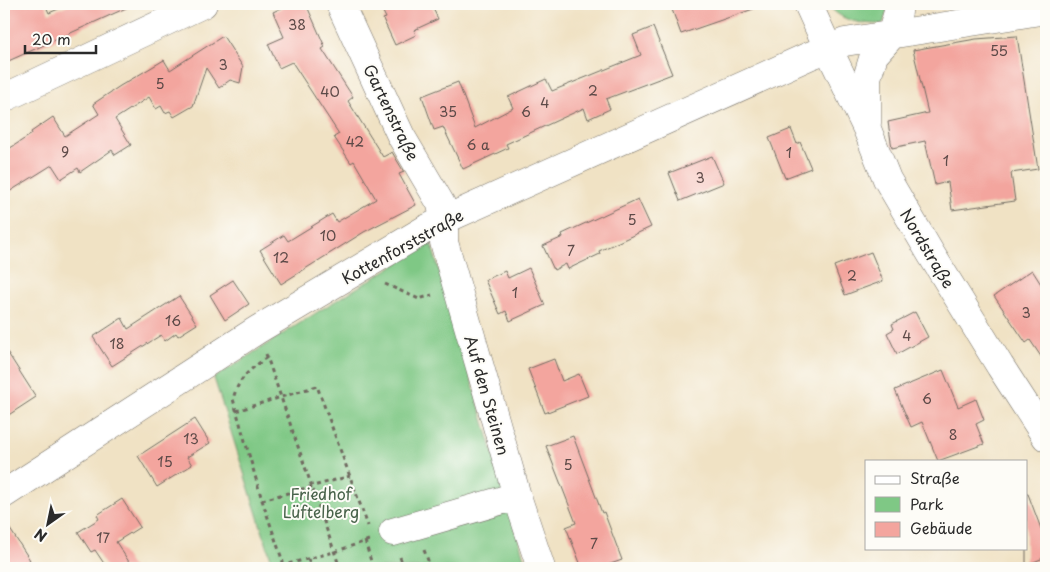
<svg xmlns="http://www.w3.org/2000/svg" width="1050" height="572" font-family="'Playpen Sans',sans-serif">
<style>
.green{fill:#7fc885;stroke:#557a58}
.building{fill:#f3a59e}
.lines{fill:none;stroke-linecap:round;stroke-linejoin:round}
.minor-casing{stroke:#706b61;stroke-width:29}
.path{stroke:#706b61;stroke-width:3;stroke-dasharray:4 4;stroke-linecap:butt}
.minor{stroke:#fff;stroke-width:28}
.labels{text-anchor:middle;dominant-baseline:central;stroke-width:4;stroke-linejoin:round;paint-order:stroke}
.number-label{font-size:14px;fill:#5d4a48}
.street-label{font-size:16px;fill:#2b2b2b;stroke:#fdfcf7}
.park-label{font-size:16px;fill:#48624a;stroke:#fdfcf7}
</style>
<rect width="100%" height="100%" fill="#fdfcf7"/>
<filter id="ink" filterUnits="userSpaceOnUse"><feTurbulence type="fractalNoise" baseFrequency=".02" numOctaves="2"/><feDisplacementMap in="SourceGraphic" scale="10" xChannelSelector="R" yChannelSelector="G"/><feConvolveMatrix kernelMatrix="1 2 1 2 8 2 1 2 1" color-interpolation-filters="sRGB"/></filter>
<filter id="wash" filterUnits="userSpaceOnUse"><feTurbulence type="fractalNoise" baseFrequency=".0096" numOctaves="4" result="noise"/><feDisplacementMap in="SourceGraphic" scale="20" xChannelSelector="R" yChannelSelector="G"/><feGaussianBlur stdDeviation="1.12" result="paint"/><feColorMatrix in="noise" values="0 0 0 0 0 0 0 0 0 0 0 0 0 0 0 0 0 1.4 0 .05"/><feComposite in="paint" operator="in"/></filter>
<g filter="url(#wash)">
<rect width="100%" height="100%" fill="#f0e2c4"/>
<!-- green -->
<path class="green" d="M 827,4 L 889,4 L 883,24 C 860,24 842,22 827,4 Z
M 431,243 L 527,568 L 274,568 L 214,378 L 319,311 Z"/>
<g id="blocks">
<!-- building -->
<path class="building" d="M 4,4 L 45,4 L 49,13 L 70,4 L 135,4 L 4,63 Z
M 290,4 L 306,4 L 325,47 L 322,49 L 353,97 L 348,101 L 383,157 L 392,152 L 404,172 L 399,174 L 416,205 L 364,232 L 281,284 L 260,250 L 284,235 L 288,241 L 332,214 L 337,222 L 376,199 L 354,161 L 351,163 L 334,137 L 339,134 L 292,62 L 279,68 L 268,44 L 284,37 L 273,12 Z
M 379,4 L 431,4 L 438,19 L 414,30 L 416,35 L 395,45 L 383,19 L 386,18 Z
M 670,4 L 758,4 L 759,7 L 681,34 Z
M 653,27 L 672,74 L 606,99 L 610,109 L 588,119 L 584,108 L 506,144 L 508,148 L 463,169 L 443,127 L 434,130 L 422,96 L 458,82 L 475,128 L 513,108 L 508,97 L 546,79 L 552,91 L 641,55 L 633,35 Z
M 223,36 L 243,67 L 240,83 L 230,80 L 219,88 L 206,68 L 193,106 L 174,117 L 170,111 L 165,113 L 161,106 L 156,109 L 149,97 L 115,119 L 131,145 L 115,155 L 112,150 L 80,172 L 78,168 L 61,179 L 52,165 L 4,195 L 4,152 L 32,134 L 31,132 L 53,117 L 65,136 L 99,114 L 93,104 L 120,86 L 164,60 L 170,70 Z
M 1017,36 L 1038,169 L 1011,173 L 1015,201 L 952,210 L 948,182 L 935,185 L 925,141 L 892,148 L 888,122 L 928,113 L 913,50 L 976,39 Z
M 791,129 L 797,144 L 800,142 L 811,168 L 785,178 L 769,138 Z
M 712,156 L 724,183 L 680,201 L 669,173 Z
M 638,199 L 651,227 L 599,251 L 600,254 L 568,269 L 566,264 L 554,270 L 543,246 L 563,237 L 562,234 Z
M 871,252 L 883,281 L 845,295 L 834,266 Z
M 529,268 L 545,305 L 510,321 L 506,311 L 500,314 L 485,280 L 505,271 L 508,278 Z
M 1032,270 L 1046,292 L 1046,364 L 1030,340 L 1026,343 L 994,296 Z
M 233,280 L 249,304 L 225,320 L 210,295 Z
M 179,296 L 197,324 L 178,336 L 176,333 L 165,341 L 161,335 L 112,366 L 93,337 L 122,318 L 128,329 Z
M 915,312 L 928,337 L 897,354 L 887,333 L 894,329 L 892,324 Z
M 4,347 L 36,397 L 4,418 Z
M 554,359 L 562,381 L 579,374 L 588,396 L 545,413 L 528,369 Z
M 943,370 L 958,407 L 976,399 L 984,420 L 976,424 L 984,444 L 938,461 L 922,422 L 911,427 L 895,390 Z
M 195,419 L 210,443 L 187,457 L 192,465 L 157,487 L 138,456 Z
M 573,436 L 602,513 L 604,512 L 622,560 L 599,568 L 582,568 L 566,527 L 576,523 L 546,446 Z
M 1026,494 L 1028,494 L 1046,542 L 1046,557 L 1026,565 Z
M 122,499 L 140,527 L 116,542 L 133,568 L 107,568 L 95,550 L 91,552 L 78,532 L 99,519 L 97,515 Z
M 4,520 L 30,560 L 17,568 L 4,568 Z"/>
</g>
</g>
<g filter="url(#ink)">
<use href="#blocks" fill-opacity="0" stroke="#706b61" stroke-width="1"/>
<g class="lines">
<defs>
<path id="minor" d="M 340,4 L 401,136 L 441,204 L 444,220 L 444,242 L 517,496 L 541,568
M 808,4 L 828,48 L 867,129 L 887,179 L 931,254 L 1000,366 L 1046,437
M 4,98 L 203,4
M 867,123 L 867,78 L 874,55 L 891,36 L 898,12 L 898,4
M 4,494 L 257,330 L 426,229 L 444,220 L 809,56 L 845,42 L 1046,10
M 393,532 L 517,496"/>
</defs>
<!-- minor casing -->
<use href="#minor" class="minor-casing"/>
<!-- path -->
<path class="path" d="M 385,284 L 419,299 L 432,295
M 266,354 L 340,568
M 267,357 C 250,370 239,377 233,399 L 262,500 L 284,565
M 236,411 L 317,386 L 368,526
M 262,500 L 350,476
M 365,541 L 373,568
M 424,550 L 431,568
M 400,557 L 404,568
M 308,559 L 311,568
M 285,568 L 284,565 L 334,552 L 369,540"/>
<!-- minor -->
<use href="#minor" class="minor"/>
</g>
</g>
<g class="labels">
<!-- number labels -->
<g class="number-label">
<text x="297" y="24">38</text>
<text x="999" y="50">55</text>
<text x="223" y="64">3</text>
<text x="160" y="83">5</text>
<text x="593" y="90">2</text>
<text x="330" y="91">40</text>
<text x="545" y="102">4</text>
<text x="448" y="111">35</text>
<text x="526" y="111">6</text>
<text x="355" y="141">42</text>
<text x="478" y="144">6 a</text>
<text x="65" y="151">9</text>
<text x="789" y="152">1</text>
<text x="946" y="160">1</text>
<text x="700" y="177">3</text>
<text x="632" y="219">5</text>
<text x="328" y="235">10</text>
<text x="571" y="250">7</text>
<text x="281" y="257">12</text>
<text x="852" y="275">2</text>
<text x="515" y="292">1</text>
<text x="1026" y="312">3</text>
<text x="173" y="320">16</text>
<text x="907" y="335">4</text>
<text x="117" y="343">18</text>
<text x="927" y="398">6</text>
<text x="953" y="434">8</text>
<text x="191" y="438">13</text>
<text x="165" y="461">15</text>
<text x="568" y="464">5</text>
<text x="103" y="537">17</text>
<text x="594" y="543">7</text>
</g>
<!-- street labels -->
<g class="street-label">
<text transform="translate(392 112) rotate(64)">Gartenstraße</text>
<text transform="translate(402 246) rotate(-29)">Kottenforststraße</text>
<text transform="translate(928 248) rotate(59)">Nordstraße</text>
<text transform="translate(488 395) rotate(74)">Auf den Steinen</text>
</g>
<!-- park labels -->
<g class="park-label">
<text x="321" y="493">Friedhof<tspan x="321" dy="18">Lüftelberg</tspan></text>
</g>
</g>
<!-- margin -->
<rect width="1050" height="572" fill="none" stroke="#fdfcf7" stroke-width="20"/>
<!-- legend -->
<rect x="865" y="460" width="162" height="90" fill="#fdfcf7" stroke="#a9a8a5"/>
<rect x="875" y="476" width="25" height="8" fill="#ffffff" stroke="#a9a8a5"/>
<text x="910" y="484" font-size="15" fill="#2b2b2b">Straße</text>
<rect x="875" y="497" width="25" height="15" fill="#7fc885" stroke="#a9a8a5"/>
<text x="910" y="510" font-size="15" fill="#2b2b2b">Park</text>
<rect x="875" y="522" width="25" height="15" fill="#f3a59e" stroke="#a9a8a5"/>
<text x="910" y="534" font-size="15" fill="#2b2b2b">Gebäude</text>
<!-- north arrow -->
<g transform="translate(48 524) rotate(213)" stroke="#fdfcf7" stroke-width="4" paint-order="stroke">
<path d="M0-4L9 19L0 12L-9 19Z" fill="#2b2b2b"/>
<text y="-8" font-size="14" font-weight="bold" text-anchor="middle" fill="#2b2b2b">N</text>
</g>
<!-- scale -->
<path d="M25 45v8h71v-8" fill="none" stroke="#2b2b2b" stroke-width="2.5"/>
<text x="32" y="45" font-size="15" fill="#2b2b2b" stroke="#fdfcf7" stroke-width="4" paint-order="stroke">20 m</text>
</svg>
